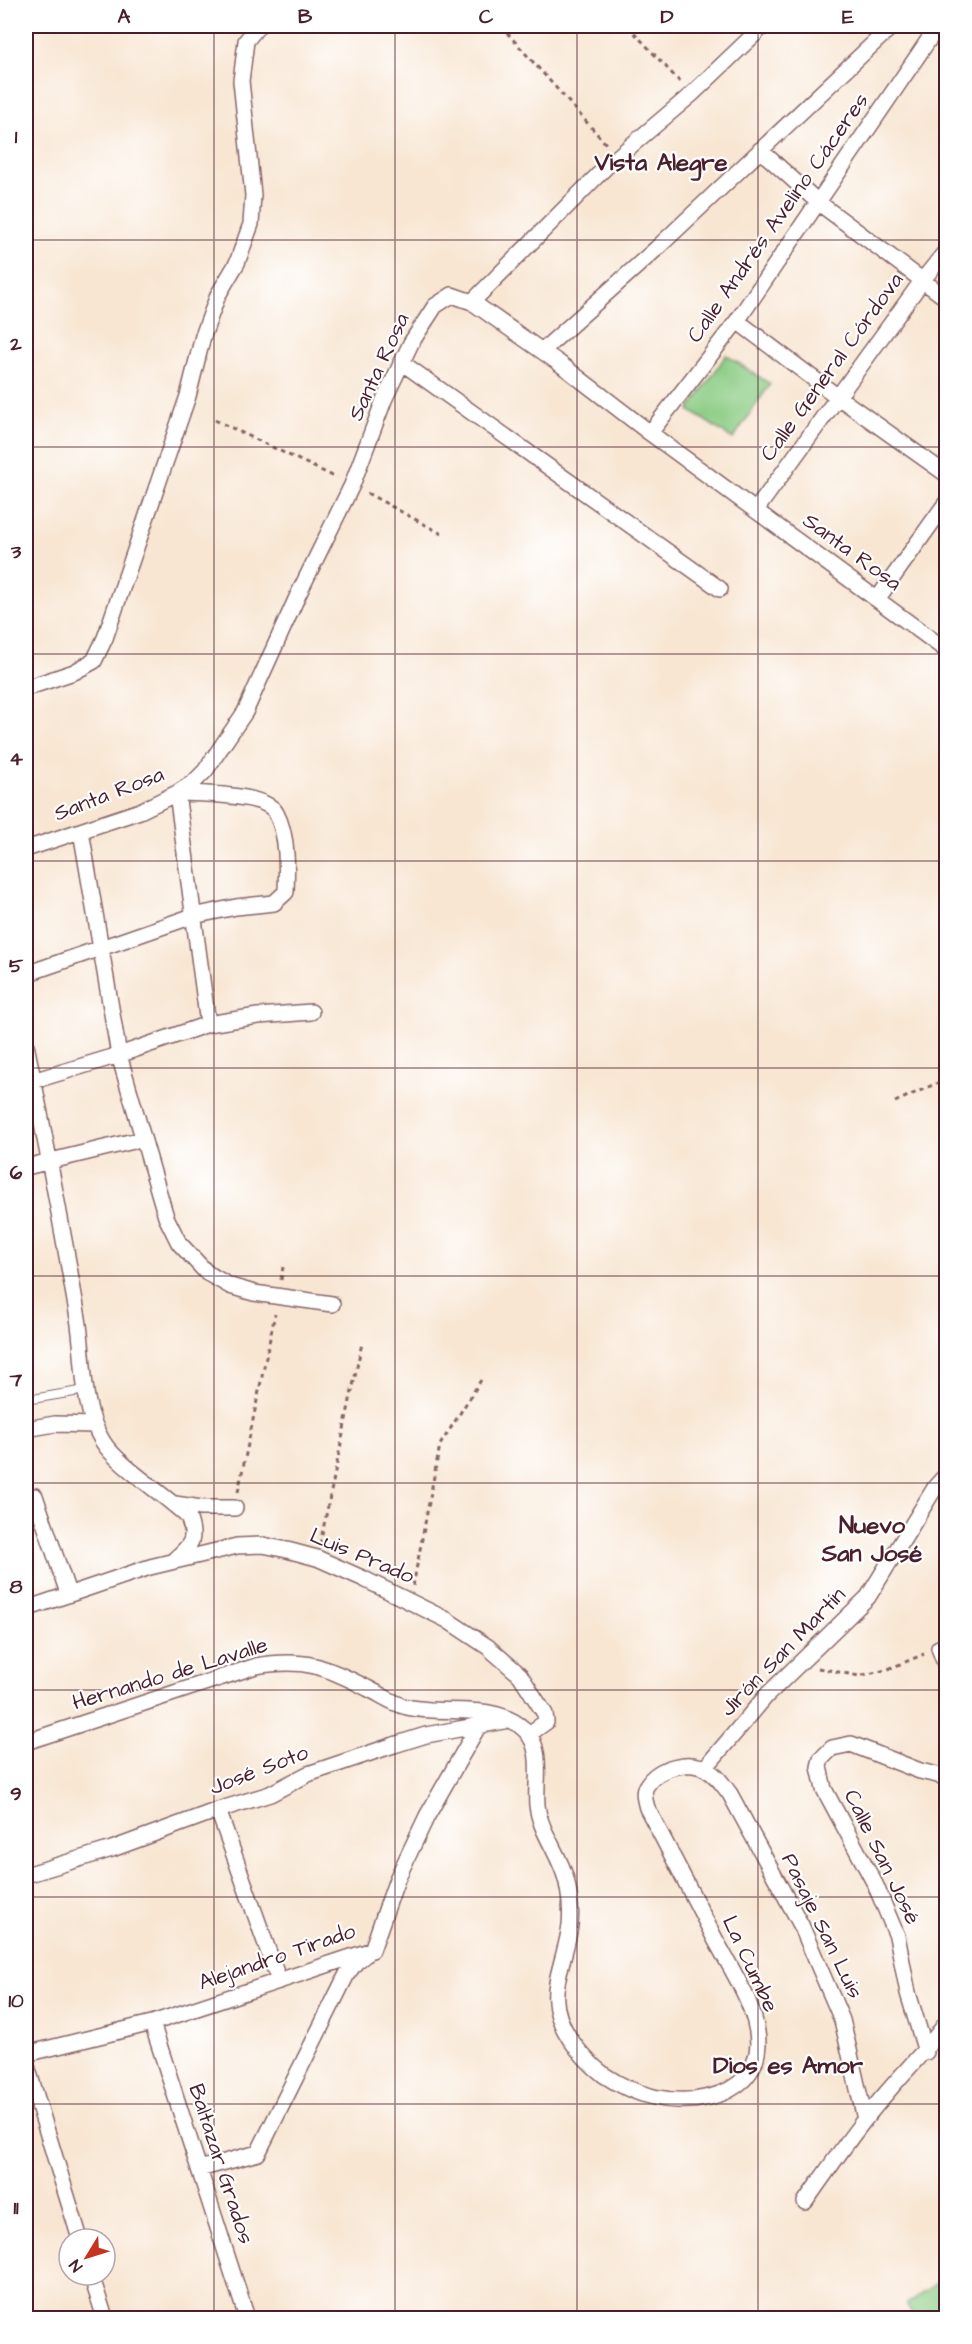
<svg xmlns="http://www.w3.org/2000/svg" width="972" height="2344" font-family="'Architects Daughter',sans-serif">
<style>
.park{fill:#8bcc84;stroke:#6a7658;stroke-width:1.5}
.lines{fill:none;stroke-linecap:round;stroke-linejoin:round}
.lane-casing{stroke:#876566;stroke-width:10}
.street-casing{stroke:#876566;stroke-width:18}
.path{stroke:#876566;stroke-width:3;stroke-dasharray:4.5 4.5;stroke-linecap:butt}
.lane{stroke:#fff;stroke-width:8}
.street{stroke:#fff;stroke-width:15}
.grid{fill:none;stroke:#4a1f2b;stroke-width:1.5;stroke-opacity:0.55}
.labels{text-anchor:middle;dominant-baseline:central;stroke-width:4.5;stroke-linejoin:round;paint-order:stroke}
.street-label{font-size:22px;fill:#4a1f2b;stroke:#fff}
.neighbourhood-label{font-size:24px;font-weight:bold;fill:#4a1f2b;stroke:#fff}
.neatline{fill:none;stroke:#4a1f2b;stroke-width:2}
.grid-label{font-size:20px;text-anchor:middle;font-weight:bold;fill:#4a1f2b}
</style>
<rect width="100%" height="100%" fill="#fff"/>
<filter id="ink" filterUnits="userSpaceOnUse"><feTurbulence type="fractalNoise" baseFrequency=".0167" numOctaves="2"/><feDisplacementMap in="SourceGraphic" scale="12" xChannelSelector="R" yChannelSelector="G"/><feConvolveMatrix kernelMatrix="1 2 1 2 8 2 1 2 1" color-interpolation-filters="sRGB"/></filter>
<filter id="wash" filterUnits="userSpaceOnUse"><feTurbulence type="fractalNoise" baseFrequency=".008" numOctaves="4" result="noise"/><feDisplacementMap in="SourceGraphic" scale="24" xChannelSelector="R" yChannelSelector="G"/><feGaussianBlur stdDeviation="1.35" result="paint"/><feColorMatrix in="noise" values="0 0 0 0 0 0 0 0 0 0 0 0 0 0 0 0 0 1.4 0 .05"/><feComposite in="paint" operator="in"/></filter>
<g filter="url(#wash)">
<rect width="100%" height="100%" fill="#f8e6d3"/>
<!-- park -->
<path class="park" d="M 726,355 L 770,384 L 733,439 L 689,410 Z
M 946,2276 L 946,2318 L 916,2318 L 906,2305 Z"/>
</g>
<g filter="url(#ink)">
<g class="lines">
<defs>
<path id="lane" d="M 26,1400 L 86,1390"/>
<path id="street" d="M 760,150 L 819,203 L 946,298
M 472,302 L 607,166 L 692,94 L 763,26
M 737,321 L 838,397 L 946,474
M 542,351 L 656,249 L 892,26
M 401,362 L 720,589
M 650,433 L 737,321 L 938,26
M 756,510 L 922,281 L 946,251
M 878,598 L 946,503
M 26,688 L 74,672 L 94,661 L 105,638 L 188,396 L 203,336 L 218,295 L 237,263 L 251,224 L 253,195 L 241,81 L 246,41 L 258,26
M 81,831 L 119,1055 L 166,1217 L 179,1243 L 207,1273 L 230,1286 L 254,1293 L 332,1304
M 26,849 L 140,811 L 177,793 L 194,782 L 205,771 L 245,712 L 298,595 L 352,485 L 384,400 L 411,343 L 435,306 L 452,295 L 472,302 L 559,363 L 650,433 L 946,650
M 26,974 L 193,916 L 236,907 L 274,903 L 286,892 C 287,868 288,835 276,813 C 266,793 199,794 177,793 L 208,1024
M 26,1045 C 45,1135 62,1227 78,1318 C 85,1359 80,1405 103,1442 C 118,1466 166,1495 188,1517 C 197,1540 191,1545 174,1560
M 26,1083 L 119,1055 L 208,1024 L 258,1016 L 311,1012
M 26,1167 L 142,1139
M 26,1429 L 55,1424 L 94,1425
M 35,1496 L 68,1593
M 175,1504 L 201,1508 L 235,1508
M 26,1609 L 150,1567 L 237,1546 L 263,1545 L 287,1550 L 317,1558 L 362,1578 L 447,1620 L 488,1647 L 520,1675 L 545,1714 L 546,1722 L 529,1734
M 939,1648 L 946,1666
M 26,1742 L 256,1666 C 304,1658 325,1666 367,1688 C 380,1694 393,1704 407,1707 C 444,1716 495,1701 525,1730 C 544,1748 535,1782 537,1805 C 540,1833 561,1855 567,1883 C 570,1898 572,1917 569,1932 C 561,1975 543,1998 570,2039 C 579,2052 591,2065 604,2075 C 635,2096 673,2106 710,2097 C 737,2090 757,2074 758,2044 C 758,2007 730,1968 714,1937 C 692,1894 670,1851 647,1808 C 645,1801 642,1791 647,1785 C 658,1767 690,1759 707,1770 C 718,1776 723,1785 730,1794 L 801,1925 L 842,2020 L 865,2119
M 705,1768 L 767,1695 L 868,1597 L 936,1486 L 946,1475
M 218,1810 L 279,1981
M 26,1875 L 112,1849 L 218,1810 L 270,1794 L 308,1774 L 394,1745 L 426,1735 L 504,1721
M 372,1950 L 397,1879 L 427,1816 L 479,1725
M 152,2023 L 247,2318
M 926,2052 L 908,1993 L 897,1936 L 875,1884 L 824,1789 L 819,1767 L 821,1759 L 832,1748 L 851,1744 L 920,1771 L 946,1777
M 26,2054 L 152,2023 L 372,1950
M 26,2063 L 80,2239
M 199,2169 L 258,2153 L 347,1974 L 356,1962 L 365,1955
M 805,2202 C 832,2164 858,2125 889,2090 C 909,2066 928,2049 946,2023
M 91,2275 L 105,2318"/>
</defs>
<!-- lane casing -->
<use href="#lane" class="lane-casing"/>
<!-- street casing -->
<use href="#street" class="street-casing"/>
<!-- path -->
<path class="path" d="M 501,26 L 607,145
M 628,26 L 680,82
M 215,420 L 337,478
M 367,493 L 442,534
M 895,1102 L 946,1079
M 281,1280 L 283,1267
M 238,1492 L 275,1314
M 320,1544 L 362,1343
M 413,1586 L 440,1445 L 481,1380
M 818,1668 L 859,1676 L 886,1670 L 924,1654"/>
<!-- lane -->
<use href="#lane" class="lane"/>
<!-- street -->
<use href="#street" class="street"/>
</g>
</g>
<!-- grid -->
<path class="grid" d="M 214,26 L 214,2318M 395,26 L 395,2318M 577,26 L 577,2318M 758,26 L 758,2318M 26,240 L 946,240M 26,447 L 946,447M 26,654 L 946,654M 26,861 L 946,861M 26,1068 L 946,1068M 26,1276 L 946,1276M 26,1483 L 946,1483M 26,1690 L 946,1690M 26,1897 L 946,1897M 26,2104 L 946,2104"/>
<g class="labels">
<!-- street labels -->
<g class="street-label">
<text transform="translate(778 218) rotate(-55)">Calle Andrés Avelino Cáceres</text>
<text transform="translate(379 367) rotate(-65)">Santa Rosa</text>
<text transform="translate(832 367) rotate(-54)">Calle General Córdova</text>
<text transform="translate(852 552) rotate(36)">Santa Rosa</text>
<text transform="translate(109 794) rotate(-21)">Santa Rosa</text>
<text transform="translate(362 1556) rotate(23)">Luis Prado</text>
<text transform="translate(783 1652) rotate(-46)">Jirón San Martín</text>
<text transform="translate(170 1674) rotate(-17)">Hernando de Lavalle</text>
<text transform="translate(259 1770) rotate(-21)">José Soto</text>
<text transform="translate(882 1857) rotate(64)">Calle San José</text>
<text transform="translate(822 1926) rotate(64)">Pasaje San Luis</text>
<text transform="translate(277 1957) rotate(-19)">Alejandro Tirado</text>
<text transform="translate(750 1964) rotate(65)">La Cumbe</text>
<text transform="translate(221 2164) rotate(72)">Baltazar Grados</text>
</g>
<!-- neighbourhood labels -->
<g class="neighbourhood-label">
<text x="661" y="163">Vista Alegre</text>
<text x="872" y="1526">Nuevo<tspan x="872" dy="28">San José</tspan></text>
<text x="788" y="2066">Dios es Amor</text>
</g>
</g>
<!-- margin -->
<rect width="972" height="2344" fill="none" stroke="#fff" stroke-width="66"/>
<!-- north arrow -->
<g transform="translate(87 2257) rotate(232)"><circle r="28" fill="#ffffff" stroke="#b7a5aa" stroke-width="1.5"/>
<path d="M0-4.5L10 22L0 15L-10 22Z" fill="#c8321e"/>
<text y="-9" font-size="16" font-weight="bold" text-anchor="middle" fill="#4a1f2b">N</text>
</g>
<rect x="33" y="33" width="906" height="2278" class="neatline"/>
<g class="grid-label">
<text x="124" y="23">A</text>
<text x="305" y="23">B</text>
<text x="486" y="23">C</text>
<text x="667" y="23">D</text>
<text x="848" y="23">E</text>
<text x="16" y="143">1</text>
<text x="16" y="350">2</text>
<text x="16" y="558">3</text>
<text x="16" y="765">4</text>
<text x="16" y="972">5</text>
<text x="16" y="1179">6</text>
<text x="16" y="1386">7</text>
<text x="16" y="1593">8</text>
<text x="16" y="1800">9</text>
<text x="16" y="2007">10</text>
<text x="16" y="2214">11</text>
</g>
</svg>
